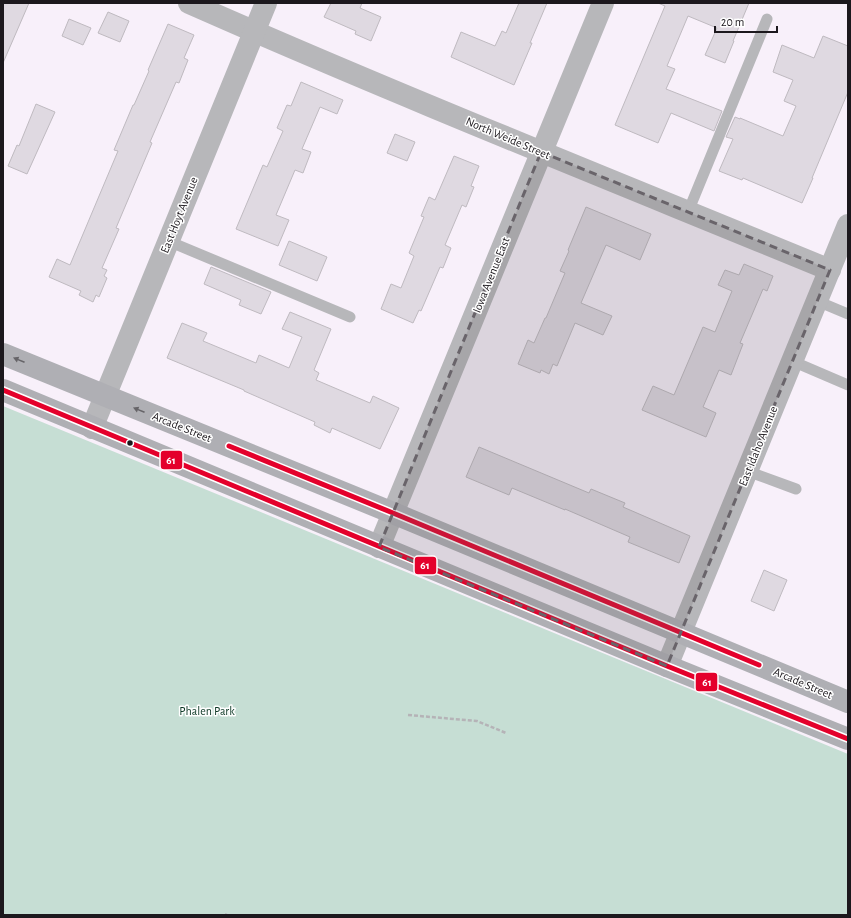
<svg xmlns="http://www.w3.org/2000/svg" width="851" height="918" viewBox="0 0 851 918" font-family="'Alegreya Sans',sans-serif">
<rect width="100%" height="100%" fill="#f8f0fa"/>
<!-- green -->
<polygon fill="#c6ded4" points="3,406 848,754 848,915 3,915"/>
<!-- building -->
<g fill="#dfd9e1" stroke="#bfbac0">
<polygon points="3,3 29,3 3,63"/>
<polygon points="331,3 362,3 360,8 381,17 371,41 355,34 356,31 324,17"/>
<polygon points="519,3 547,3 530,43 532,43 514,85 451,57 461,32 495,46 502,31 506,33"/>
<polygon points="658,3 749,3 733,41 734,41 725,63 705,55 717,28 688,16 667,66 675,69 666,89 722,111 714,131 671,113 658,143 615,125 665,6"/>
<polygon points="108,12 129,21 120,42 98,33"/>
<polygon points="69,19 91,28 83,45 62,36"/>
<polygon points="168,24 194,35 184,58 188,60 179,83 176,82 150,142 152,143 116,228 119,229 102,268 107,270 104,276 107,278 99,297 96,295 93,302 79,295 81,291 49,277 57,259 70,265 118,151 114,150 133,105 134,105 149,71 148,70"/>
<polygon points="823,36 848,46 848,92 812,178 813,178 802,203 743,178 742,180 719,171 733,139 726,137 735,117 740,119 740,118 783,136 796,106 784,101 793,80 773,72 782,45 814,58"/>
<polygon points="301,82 343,100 337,114 320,107 302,149 311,152 303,173 295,170 276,215 289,220 278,246 236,229 263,165 267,167 283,131 277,128 287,105 291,106"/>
<polygon points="36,104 55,112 27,174 8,166 17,145 19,146"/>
<polygon points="395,134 415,142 407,161 387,153"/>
<polygon points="454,156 479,166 471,186 474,187 466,207 462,205 445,245 451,248 443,268 440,267 421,311 419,310 413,323 381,309 391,284 401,288 414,256 409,253 424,217 421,216 429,197 435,200"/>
<polygon points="586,207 651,234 640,260 606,245 581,303 612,316 603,335 575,323 557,366 553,364 549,374 541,370 540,373 518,364 528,340 534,343 545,318 546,318 565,273 560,271 569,251 568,250"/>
<polygon points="289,241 327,257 317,281 279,265"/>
<polygon points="744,264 773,276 767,291 763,289 740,343 743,344 731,375 719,370 703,407 716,413 706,437 642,410 653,386 674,395 703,327 715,332 732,291 718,285 725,270 739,275"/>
<polygon points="211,267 271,292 261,314 239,305 241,300 204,284"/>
<polygon points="290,312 331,329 314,370 319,373 316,380 370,403 373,396 399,408 380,449 332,428 330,433 314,425 315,422 244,391 244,390 167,358 182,323 207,333 203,341 256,363 259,355 289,368 302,337 282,329"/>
<polygon points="479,447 589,493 591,489 625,503 623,507 690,536 679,563 628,542 630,537 565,509 565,510 512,488 509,495 466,477"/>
<polygon points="764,570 787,580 774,611 751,601"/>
</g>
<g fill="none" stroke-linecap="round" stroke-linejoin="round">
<!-- path -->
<g stroke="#b5b3b7" stroke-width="2.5" stroke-dasharray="4 2" stroke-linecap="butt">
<polyline points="408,715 477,721 506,733"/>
<polyline points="225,914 227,915"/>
</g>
<!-- lane -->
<g stroke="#b7b7ba" stroke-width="11">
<polyline points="688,212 767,19"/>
<polyline points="168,241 350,317"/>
<polyline points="817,301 848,314"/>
<polyline points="792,361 848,385"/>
<polyline points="747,471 796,489"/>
</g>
<!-- street -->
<g stroke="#b7b7ba" stroke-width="22">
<path d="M189 3C400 96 616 182 830 270"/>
<polyline points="92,428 266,3"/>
<polyline points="379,547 603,3"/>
<polyline points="667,666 848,225"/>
</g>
<!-- primary -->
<g stroke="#afafb4" stroke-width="22">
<polyline points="3,354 393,513 848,702"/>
<polyline points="3,390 667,666 848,739"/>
</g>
<!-- bus-1 casing -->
<g stroke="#fff" stroke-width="8">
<g id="bus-1">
<polyline points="3,390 667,666 848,739"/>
<polyline points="229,446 393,513 759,665"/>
</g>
</g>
<!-- bus-1 -->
<use href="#bus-1" stroke="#e4002b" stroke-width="5"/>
</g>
<!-- one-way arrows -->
<defs><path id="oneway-solid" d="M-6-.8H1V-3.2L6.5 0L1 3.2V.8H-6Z"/></defs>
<g fill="#666468">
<use href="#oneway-solid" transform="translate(19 360) rotate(-158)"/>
<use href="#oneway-solid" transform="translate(139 410) rotate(-158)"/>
</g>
<!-- marked area -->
<path fill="#69646a" fill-opacity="0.2" stroke="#69646a" stroke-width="3" stroke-dasharray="8 5" stroke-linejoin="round" d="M541 152 830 270 667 666 379 547Z"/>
<!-- markers -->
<circle fill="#1c181d" stroke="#fff" stroke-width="1.5" cx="130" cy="443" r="3.5"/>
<g text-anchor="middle" stroke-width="3" stroke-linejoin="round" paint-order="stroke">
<!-- street labels -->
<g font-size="12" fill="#1c181d" stroke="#fff">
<text transform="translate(508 138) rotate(23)" y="4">North Weide Street</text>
<text transform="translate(179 215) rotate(-68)" y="4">East Hoyt Avenue</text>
<text transform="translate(491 275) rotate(-68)" y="4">Iowa Avenue East</text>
<text transform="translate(182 427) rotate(22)" y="4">Arcade Street</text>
<text transform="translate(758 446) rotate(-68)" y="4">East Idaho Avenue</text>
<text transform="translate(803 683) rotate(23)" y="4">Arcade Street</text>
</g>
<!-- park labels -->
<g font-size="12" fill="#0a3623" stroke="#fff">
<text x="207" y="715">Phalen Park</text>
</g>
</g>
<g stroke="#fff" stroke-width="1.5">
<rect x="160" y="450" width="23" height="20" rx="4" fill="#e4002b"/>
<rect x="414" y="556" width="23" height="19" rx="4" fill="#e4002b"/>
<rect x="695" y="672" width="23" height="20" rx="4" fill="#e4002b"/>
</g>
<g font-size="11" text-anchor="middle" font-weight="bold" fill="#fff">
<text x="171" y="464">61</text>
<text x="425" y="569">61</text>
<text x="707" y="686">61</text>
</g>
<!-- border -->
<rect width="851" height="918" fill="none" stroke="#1c181d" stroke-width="8"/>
<!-- scale -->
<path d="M715 26v6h62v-6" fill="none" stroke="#1c181d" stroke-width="2"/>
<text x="721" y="26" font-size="12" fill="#1c181d" stroke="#ffffff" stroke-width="3" paint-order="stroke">20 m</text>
</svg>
